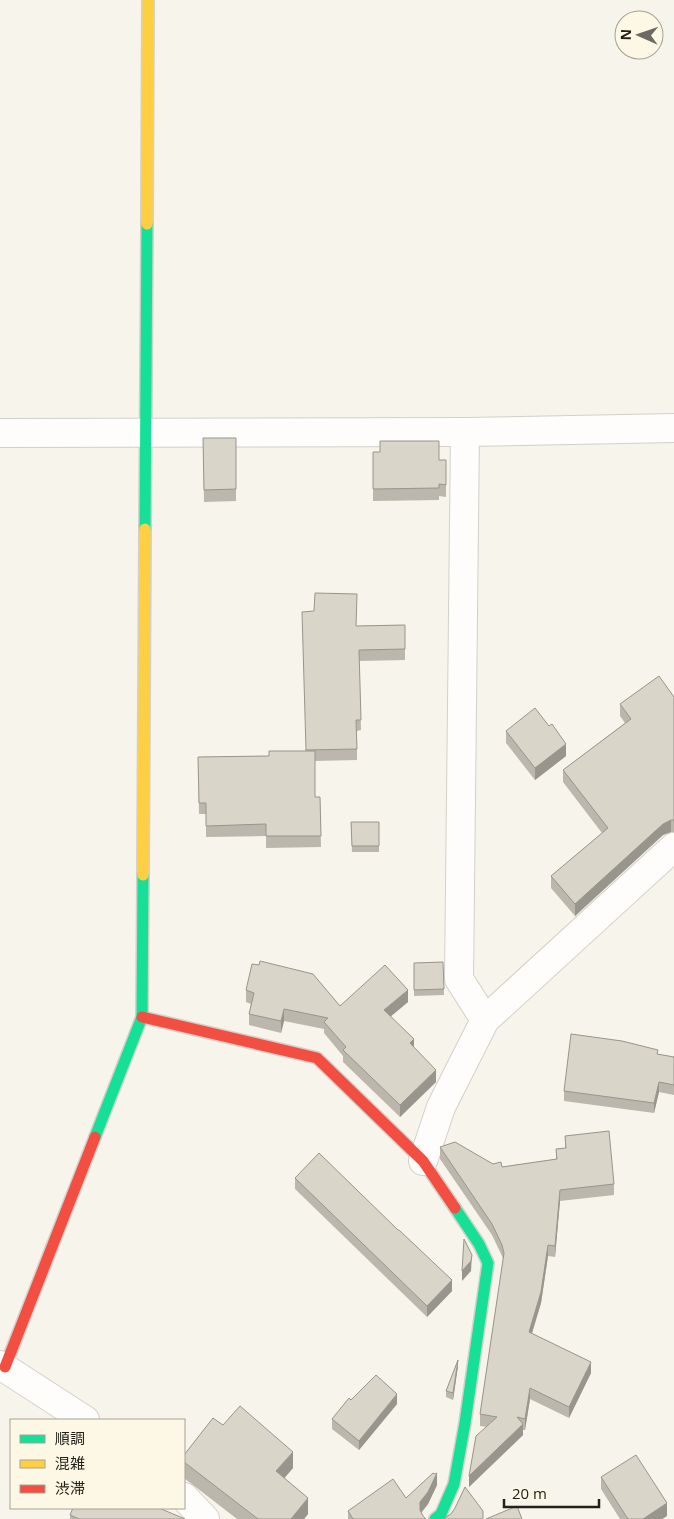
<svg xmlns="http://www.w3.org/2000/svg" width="674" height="1519" viewBox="0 0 674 1519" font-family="'Open Sans','Noto Sans JP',sans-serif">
<rect width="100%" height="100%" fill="#f7f4eb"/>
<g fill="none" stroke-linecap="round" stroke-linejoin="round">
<!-- street casing -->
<g stroke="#d2d0c8" stroke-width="30">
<g id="street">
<polyline points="465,432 459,979 485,1020"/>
<polyline points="0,433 465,432 674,428"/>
<polyline points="423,1161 441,1107 485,1020 674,847"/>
<polyline points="0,1365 85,1420"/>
<polyline points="184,1497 205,1519"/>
</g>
</g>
<!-- fast casing -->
<g stroke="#d2d0c8" stroke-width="14">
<g id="fast">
<polyline points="145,529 147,224"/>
<polyline points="95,1137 142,1017 143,875"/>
<polyline points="435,1519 441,1514 454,1484 465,1423 488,1263 479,1244 455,1208"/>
</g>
</g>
<!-- slow casing -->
<g stroke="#d2d0c8" stroke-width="14">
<g id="slow">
<polyline points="147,224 148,0"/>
<polyline points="143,875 145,529"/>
</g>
</g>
<!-- jam casing -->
<g stroke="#d2d0c8" stroke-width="14">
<g id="jam">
<polyline points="142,1017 317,1058 423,1161 455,1208"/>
<polyline points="5,1367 95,1137"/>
</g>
</g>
<!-- street -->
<use href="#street" stroke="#fefdfc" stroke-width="28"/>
<!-- fast -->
<use href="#fast" stroke="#16e098" stroke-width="11"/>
<!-- slow -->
<use href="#slow" stroke="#ffcf43" stroke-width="11"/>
<!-- jam -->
<use href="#jam" stroke="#f24e42" stroke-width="11"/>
</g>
<!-- wall -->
<g fill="#bbb7ac">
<polygon points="203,438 236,438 236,501 204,502"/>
<polygon points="373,452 439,460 446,460 446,497 439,496 439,500 373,501"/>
<polygon points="405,625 405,660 359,661 361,730 357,731 357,760 315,761 315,797 320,797 321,847 266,848 266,836 206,837 206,814 199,814 198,757 269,756 305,751 356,626"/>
<polygon points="674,697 674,832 671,832 663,835 575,916 551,888 551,876 602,833 563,782 563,770 625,723 620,716 620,704"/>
<polygon points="549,726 566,756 535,780 506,743 506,731"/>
<polygon points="351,822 379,822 379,852 352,852"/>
<polygon points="443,962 444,995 414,996 414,963"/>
<polygon points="246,990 340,1006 408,1002 391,1016 414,1048 436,1082 400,1117 343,1062 343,1056 324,1033 324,1029 284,1021 281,1033 249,1025 249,1014 251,1004 246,1002"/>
<polygon points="658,1054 674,1057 674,1095 659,1092 654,1113 564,1101 564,1091"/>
<polygon points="565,1136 614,1184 614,1195 560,1201 555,1257 548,1256 541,1303 532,1333 591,1373 569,1418 530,1399 525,1430 523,1430 523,1435 469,1487 487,1427 480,1426 480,1414 503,1259 502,1256 492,1235 440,1159 440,1147 502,1167 556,1159 556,1149 565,1148"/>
<polygon points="295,1178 452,1291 427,1317 295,1189"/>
<polygon points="458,1366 453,1400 446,1397 446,1391"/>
<polygon points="351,1400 397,1404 359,1450 332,1429 332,1419"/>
<polygon points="223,1425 293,1468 284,1478 308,1514 304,1519 237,1519 184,1478 184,1455"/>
<polygon points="601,1477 667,1516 662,1519 620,1519 601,1489"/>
<polygon points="437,1485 428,1504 421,1513 423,1516 426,1519 348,1519 348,1511 406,1498"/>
<polygon points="70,1515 185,1519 70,1519"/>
</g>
<!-- shaded-wall -->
<g fill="#98958c">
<polygon points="566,744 566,756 535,780 535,768"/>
<polygon points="671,820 671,832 663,835 575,916 575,904 663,824"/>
<polygon points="408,990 408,1002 384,1022 384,1010"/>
<polygon points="284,1009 284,1021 281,1033 281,1021"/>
<polygon points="414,1039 414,1051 410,1043"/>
<polygon points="436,1070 436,1082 400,1117 400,1105"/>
<polygon points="659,1082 659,1092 654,1113 654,1103"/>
<polygon points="560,1190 560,1201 555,1257 555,1246"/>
<polygon points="548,1245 548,1256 541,1303 529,1343 529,1332"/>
<polygon points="472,1255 471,1271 462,1281 462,1271"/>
<polygon points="452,1280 452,1291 427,1317 427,1306"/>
<polygon points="458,1360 458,1366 453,1400 453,1393"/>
<polygon points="591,1362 591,1373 569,1418 569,1407"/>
<polygon points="530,1388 530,1399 525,1430 525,1419"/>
<polygon points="397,1394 397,1404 359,1450 359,1441"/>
<polygon points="523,1424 523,1435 469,1487 469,1476"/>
<polygon points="293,1452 293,1468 276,1488 276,1471"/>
<polygon points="437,1473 437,1485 428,1504 420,1514 420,1519 420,1502"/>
<polygon points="308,1498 308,1514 304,1519 291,1519"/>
<polygon points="667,1503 667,1516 662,1519 643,1519"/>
</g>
<!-- building -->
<g fill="#d9d5c8" stroke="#98958c">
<polygon points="203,438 236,438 236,489 204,490"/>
<polygon points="380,441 439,441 439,460 446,460 446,485 439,484 439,488 373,489 373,452 380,452"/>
<polygon points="315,593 357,594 356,626 405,625 405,649 359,650 361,720 356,720 357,749 306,750 302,612 314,611"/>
<polygon points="659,676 674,697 674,820 671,820 663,824 575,904 551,876 608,828 563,770 631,719 620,704"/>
<polygon points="535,708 549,726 552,724 566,744 535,768 506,731"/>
<polygon points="269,751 315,751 315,797 320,797 321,836 266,836 266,824 206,826 206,803 199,803 198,757 269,756"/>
<polygon points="351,822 379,822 379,846 352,846"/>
<polygon points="260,961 313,974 340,1006 385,965 408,990 384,1010 414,1039 410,1043 436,1070 400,1105 343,1050 346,1047 324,1022 328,1018 284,1009 281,1021 249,1014 254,993 246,990 252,964 259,965"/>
<polygon points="443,962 444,989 414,990 414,963"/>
<polygon points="571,1034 622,1041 658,1050 657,1054 674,1057 674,1085 659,1082 654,1103 564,1091"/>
<polygon points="609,1131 614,1184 560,1190 555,1246 548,1245 541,1292 529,1332 591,1362 569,1407 530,1388 525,1419 517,1417 523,1424 469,1476 476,1436 497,1417 480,1414 504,1253 502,1245 492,1224 440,1147 455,1142 493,1164 501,1162 502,1167 557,1159 556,1149 566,1148 565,1136"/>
<polygon points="319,1153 398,1230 399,1230 452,1280 427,1306 295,1178"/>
<polygon points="464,1239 472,1255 471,1261 462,1271"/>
<polygon points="458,1360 453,1393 446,1391"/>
<polygon points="376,1375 397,1394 359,1441 332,1419 349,1398 351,1400"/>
<polygon points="240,1406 293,1452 276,1471 308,1498 291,1519 258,1519 184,1462 184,1455 213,1418 223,1425"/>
<polygon points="636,1455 667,1503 643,1519 628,1519 601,1477"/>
<polygon points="433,1473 435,1474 437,1473 428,1492 420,1502 420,1510 423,1516 426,1519 353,1519 348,1511 393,1479 406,1498"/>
<polygon points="465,1487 483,1511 483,1519 443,1519 451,1514 455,1508"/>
<polygon points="517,1506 522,1519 486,1519"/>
<polygon points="73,1508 159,1508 185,1519 79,1519 70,1515"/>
</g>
<!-- legend -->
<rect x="10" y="1419" width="175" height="90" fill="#fdf8e5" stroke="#a5a293"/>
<rect x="20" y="1435" width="25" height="8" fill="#16e098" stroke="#a5a293"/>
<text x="55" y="1444" font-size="15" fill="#212019">順調</text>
<rect x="20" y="1460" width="25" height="8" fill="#ffcf43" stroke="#a5a293"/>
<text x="55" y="1469" font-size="15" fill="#212019">混雑</text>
<rect x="20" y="1485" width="25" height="8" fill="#f24e42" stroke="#a5a293"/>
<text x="55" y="1494" font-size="15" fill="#212019">渋滞</text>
<!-- north arrow -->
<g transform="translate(639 35) rotate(272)"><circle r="24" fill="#fdf8e5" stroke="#a5a293"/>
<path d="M0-4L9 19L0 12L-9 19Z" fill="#6c6a62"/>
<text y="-8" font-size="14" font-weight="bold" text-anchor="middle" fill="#212019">N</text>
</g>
<!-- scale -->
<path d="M504 1499v8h95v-8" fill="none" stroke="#212019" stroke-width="2.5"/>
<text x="512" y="1499" font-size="15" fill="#212019" stroke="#fdf8e5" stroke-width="4" paint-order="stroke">20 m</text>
</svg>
